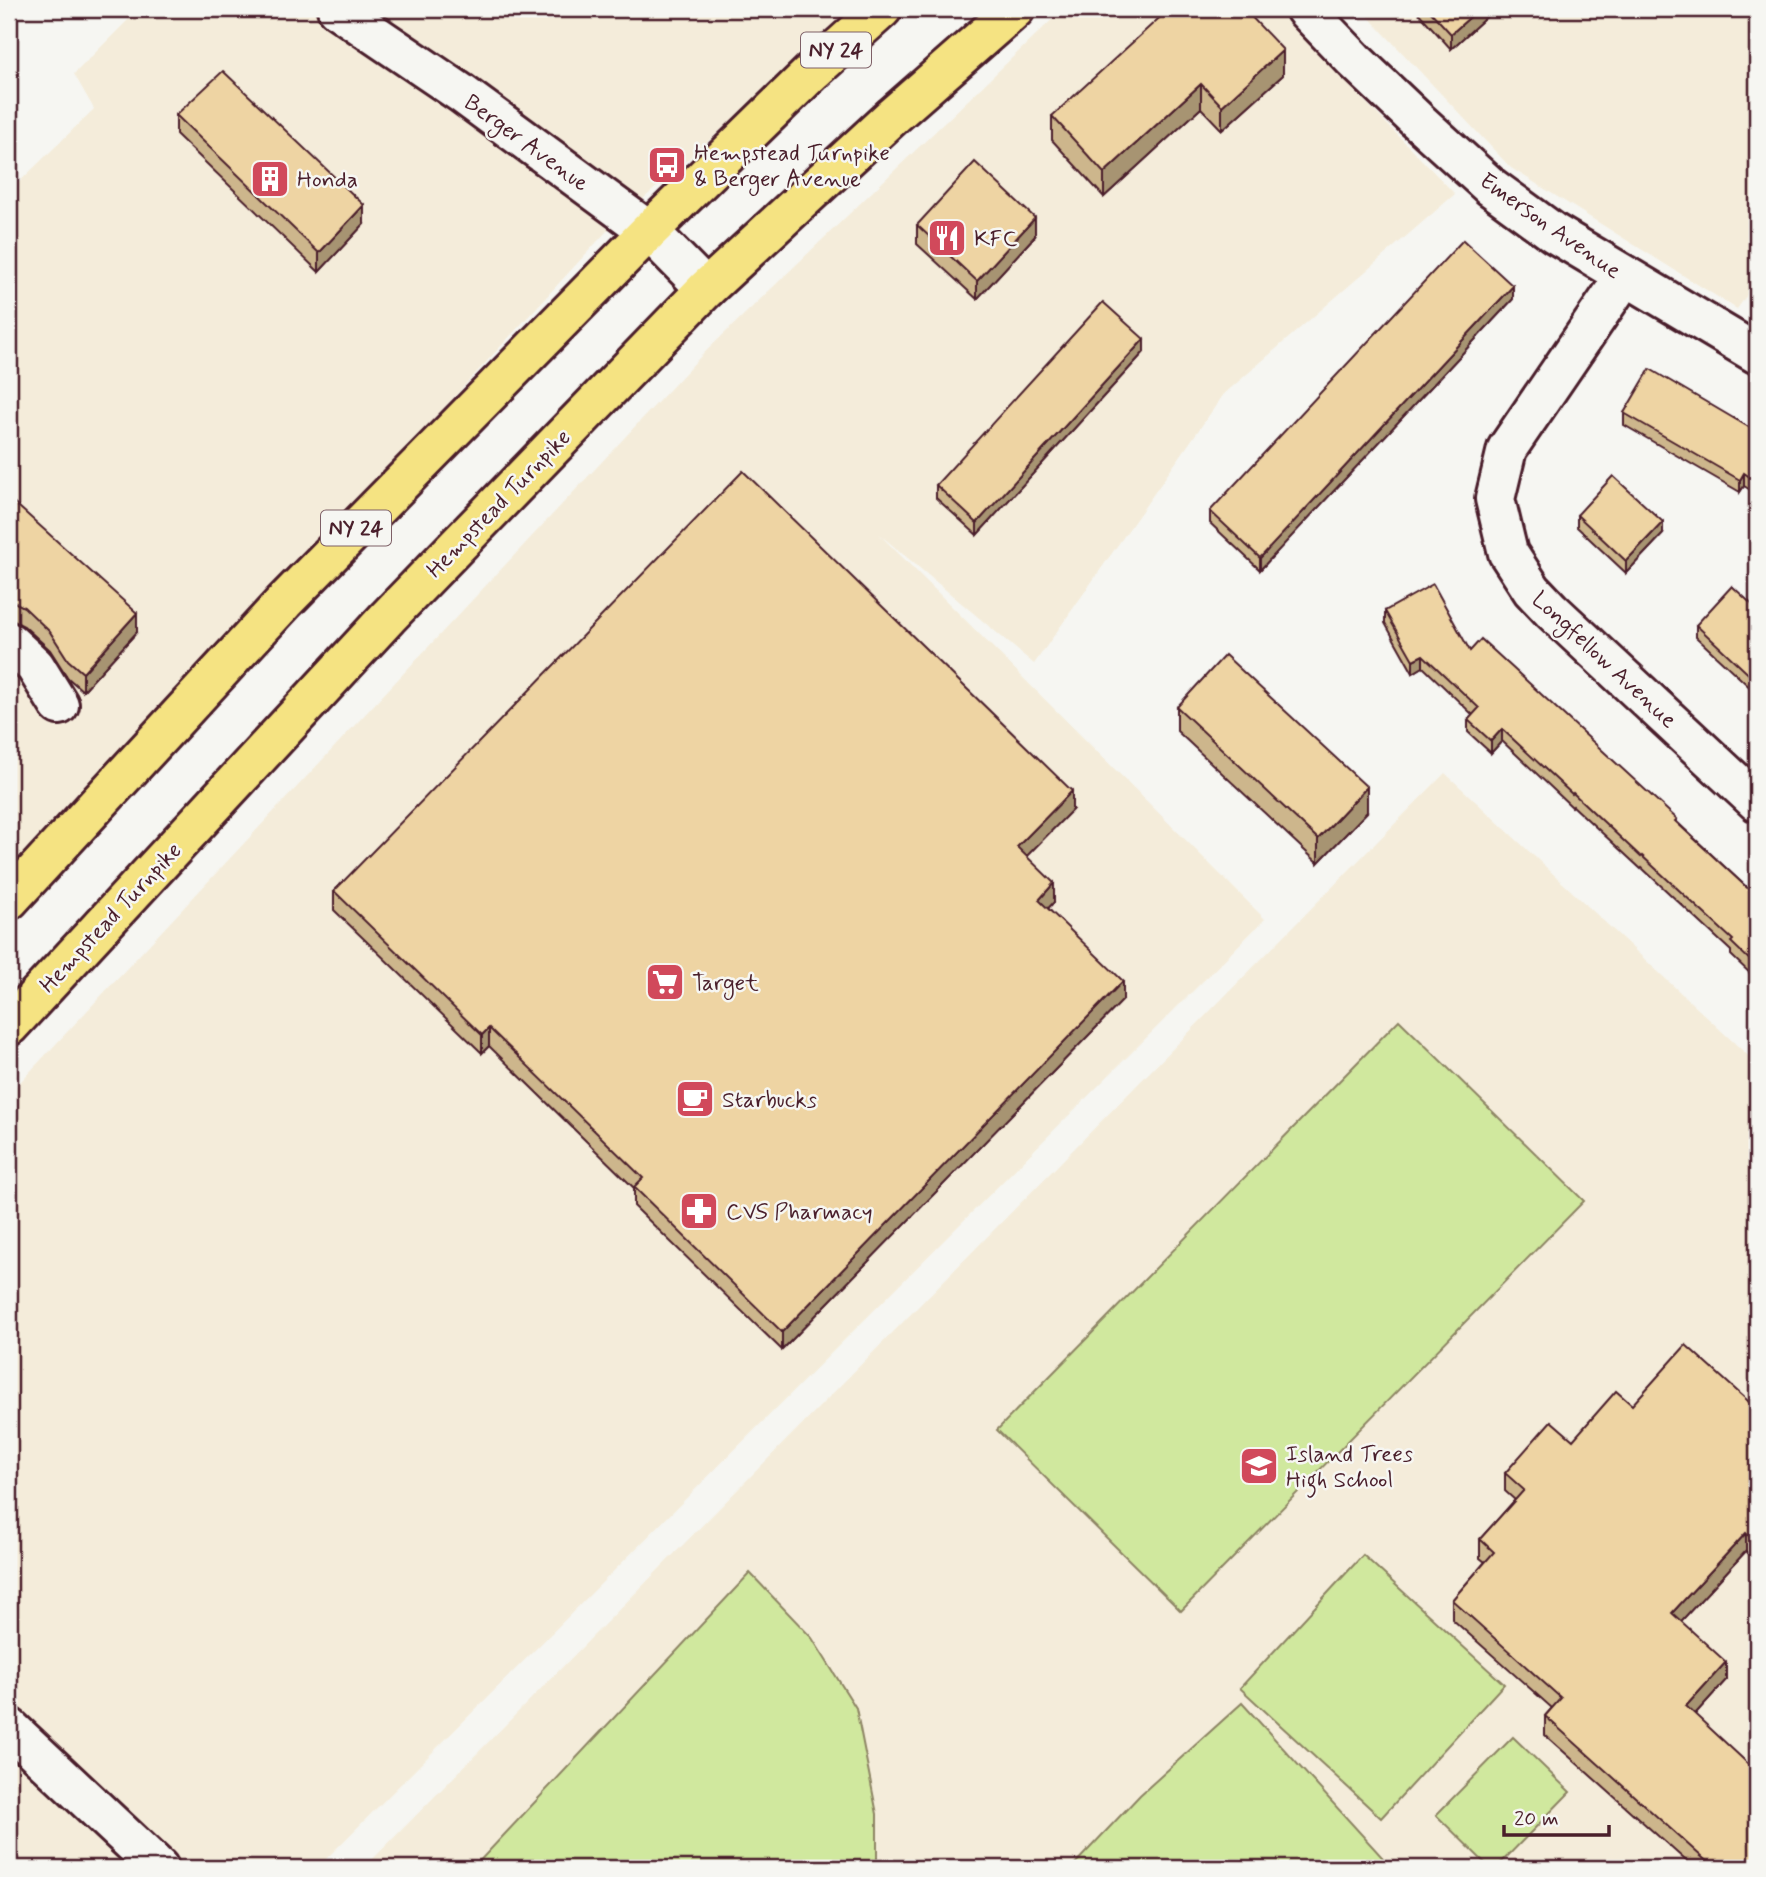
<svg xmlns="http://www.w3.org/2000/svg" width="1766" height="1877" viewBox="0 0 1766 1877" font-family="Mynerve,sans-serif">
<rect width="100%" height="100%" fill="#f6f6f2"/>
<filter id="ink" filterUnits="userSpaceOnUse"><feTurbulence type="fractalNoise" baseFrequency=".0143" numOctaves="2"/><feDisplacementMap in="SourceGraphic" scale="14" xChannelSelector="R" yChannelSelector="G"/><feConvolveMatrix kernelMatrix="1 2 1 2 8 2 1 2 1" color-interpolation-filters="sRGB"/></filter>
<g filter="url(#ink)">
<!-- built -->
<g fill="#f4ecda">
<polygon points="139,9 857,9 607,231 9,880 9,192 94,109 74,74"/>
<polygon points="1063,9 1275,9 1455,194 1224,394 1034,664 879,534 1265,919 317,1868 9,1868 9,1094 702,355"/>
<polygon points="1361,9 1757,9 1757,281 1737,309 1511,168"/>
<polygon points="1445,773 1757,1064 1757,1868 364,1868"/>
</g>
<!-- green -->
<g fill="#d0e89e" stroke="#8d8464" stroke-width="2">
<polygon points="1399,1020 1584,1201 1181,1611 997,1430"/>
<polygon points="1363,1555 1504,1684 1381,1818 1240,1688"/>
<polygon points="750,1573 812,1638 856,1708 877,1814 877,1868 473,1868"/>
<polygon points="1242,1703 1392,1868 1071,1868 1140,1795"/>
<polygon points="1513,1737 1570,1792 1496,1868 1490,1868 1436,1815"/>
</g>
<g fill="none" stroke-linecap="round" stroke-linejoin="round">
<!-- minor casing -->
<g stroke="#4a1f2b" stroke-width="44">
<g id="minor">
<polyline points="337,9 461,93 649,231 706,289"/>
<polyline points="1305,9 1354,60 1416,119 1491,187 1554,233 1757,354"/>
<polyline points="1625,276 1507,449 1495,499 1508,553 1532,590 1551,610 1757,802"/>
<polyline points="9,642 35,666 59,705"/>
<polyline points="9,1727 159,1868"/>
</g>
</g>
<!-- major casing -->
<g stroke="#4a1f2b" stroke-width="44">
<g id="major">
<polyline points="9,900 284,602 649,231 813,71 882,9"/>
<polyline points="9,1026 388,617 706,289 894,115 1015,9"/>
</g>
</g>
<!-- minor -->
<use href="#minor" stroke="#f6f6f2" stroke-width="38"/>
<!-- major -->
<use href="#major" stroke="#f5e382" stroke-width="38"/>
</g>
<!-- wall -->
<g fill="#cdb68c" stroke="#4a1f2b" stroke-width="2">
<polygon points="1415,9 1495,9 1451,49"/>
<polygon points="1283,50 1283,75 1222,130 1201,108 1104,197 1052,140 1052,116"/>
<polygon points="176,115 364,224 319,272 176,134"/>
<polygon points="917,225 1035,236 977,299 917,244"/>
<polygon points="1513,299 1260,570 1210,523 1210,511"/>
<polygon points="1144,352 977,535 936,498 936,485"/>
<polygon points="1624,413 1757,432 1757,494 1744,486 1740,492 1624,425"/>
<polygon points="9,498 137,632 83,691 68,678 50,650 24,626 14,621 9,621"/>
<polygon points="1577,515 1663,534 1626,573 1577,527"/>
<polygon points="1757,609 1757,694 1696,637 1696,625"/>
<polygon points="1385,611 1470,651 1677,822 1757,897 1757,980 1731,955 1731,951 1642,868 1641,869 1573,806 1572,807 1502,741 1491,753 1468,732 1468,720 1473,715 1423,667 1413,673 1385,623"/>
<polygon points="1177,707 1367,812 1318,863 1177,731"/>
<polygon points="1072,810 1026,856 1054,902 1048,908 1123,1000 782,1350 634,1206 634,1188 489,1046 482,1053 334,910 334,891"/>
<polygon points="1632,1405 1757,1409 1757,1562 1746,1551 1681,1621 1726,1680 1695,1714 1757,1868 1694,1868 1545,1735 1545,1716 1552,1708 1452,1619 1452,1600 1485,1562 1480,1558 1480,1539 1515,1500 1505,1491 1505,1473 1573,1440"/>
</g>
<!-- shaded-wall -->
<g fill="#a79472" stroke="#4a1f2b" stroke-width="2">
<polygon points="1479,9 1495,9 1451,49 1451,34"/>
<polygon points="1283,50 1283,75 1222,130 1222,106"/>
<polygon points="1201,84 1201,108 1104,197 1104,173"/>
<polygon points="364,205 364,224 319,272 319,253"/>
<polygon points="1035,218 1035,236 977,299 977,281"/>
<polygon points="1513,286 1513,299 1260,570 1260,558"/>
<polygon points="1144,339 1144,352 977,535 977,523"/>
<polygon points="1744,473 1744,486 1740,492 1740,480"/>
<polygon points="1663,522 1663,534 1626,573 1626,561"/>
<polygon points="137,613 137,632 83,691 83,673"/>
<polygon points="1423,655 1423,667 1413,673 1413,660"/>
<polygon points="1502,729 1502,741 1491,753 1491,741"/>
<polygon points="1367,787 1367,812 1318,863 1318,839"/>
<polygon points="1072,791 1072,810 1017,866 1017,847"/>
<polygon points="1054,883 1054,902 1039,918 1039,900"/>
<polygon points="1123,981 1123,1000 782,1350 782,1332"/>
<polygon points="489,1028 489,1046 482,1053 482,1035"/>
<polygon points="1746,1533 1746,1551 1672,1631 1672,1613"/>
<polygon points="1726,1662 1726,1680 1686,1724 1686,1706"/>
</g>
<!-- building -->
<g fill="#eed4a3" stroke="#4a1f2b" stroke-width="2">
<polygon points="1169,9 1244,9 1283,50 1222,106 1201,84 1104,173 1052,116"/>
<polygon points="1428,9 1479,9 1451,34"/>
<polygon points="223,71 364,205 319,253 176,115"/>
<polygon points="975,162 1035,218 977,281 917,225"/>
<polygon points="1463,240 1513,286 1260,558 1210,511"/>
<polygon points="1103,302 1144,339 977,523 936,485"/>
<polygon points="1650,369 1757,432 1757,482 1744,473 1740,480 1624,413"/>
<polygon points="743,471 1072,791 1017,847 1054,883 1039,900 1123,981 782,1332 634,1187 643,1178 489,1028 482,1035 334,891"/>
<polygon points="1613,476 1663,522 1626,561 1577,515"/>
<polygon points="9,498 137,613 83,673 68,660 50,632 24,607 14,602 9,602"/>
<polygon points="1433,584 1470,651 1481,639 1677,819 1675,821 1757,897 1757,967 1731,942 1733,940 1642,856 1641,857 1573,793 1572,794 1502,729 1491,741 1468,720 1479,708 1423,655 1413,660 1385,611"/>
<polygon points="1732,586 1757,609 1757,682 1696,625"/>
<polygon points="1225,655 1367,787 1318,839 1177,707"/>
<polygon points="1686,1345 1757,1409 1757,1544 1746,1533 1672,1613 1726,1662 1686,1706 1757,1772 1757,1868 1719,1868 1715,1864 1713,1867 1545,1716 1561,1698 1452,1600 1494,1552 1480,1539 1524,1490 1505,1473 1551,1421 1573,1440 1616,1391 1632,1405"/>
</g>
</g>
<!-- icons -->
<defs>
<g id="bus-square" transform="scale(2.0125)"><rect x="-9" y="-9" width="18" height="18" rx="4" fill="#d1495b" stroke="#f6f6f2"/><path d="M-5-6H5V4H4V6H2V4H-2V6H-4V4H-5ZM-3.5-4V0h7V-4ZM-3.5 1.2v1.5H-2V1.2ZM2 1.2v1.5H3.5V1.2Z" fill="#fff"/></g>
<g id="building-square" transform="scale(2.0125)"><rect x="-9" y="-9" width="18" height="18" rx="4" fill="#d1495b" stroke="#f6f6f2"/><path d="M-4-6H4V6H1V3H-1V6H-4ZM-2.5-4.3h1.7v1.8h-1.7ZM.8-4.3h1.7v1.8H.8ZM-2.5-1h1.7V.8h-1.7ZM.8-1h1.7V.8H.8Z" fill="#fff"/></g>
<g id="restaurant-square" transform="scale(2.0125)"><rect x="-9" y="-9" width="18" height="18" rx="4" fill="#d1495b" stroke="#f6f6f2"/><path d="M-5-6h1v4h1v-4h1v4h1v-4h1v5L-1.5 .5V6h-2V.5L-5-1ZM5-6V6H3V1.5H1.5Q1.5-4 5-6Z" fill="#fff"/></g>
<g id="supermarket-square" transform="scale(2.0125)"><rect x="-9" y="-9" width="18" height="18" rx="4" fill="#d1495b" stroke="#f6f6f2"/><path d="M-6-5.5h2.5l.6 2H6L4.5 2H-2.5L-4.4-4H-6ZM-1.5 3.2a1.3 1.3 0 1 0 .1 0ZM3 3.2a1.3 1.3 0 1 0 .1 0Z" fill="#fff"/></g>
<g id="cafe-square" transform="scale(2.0125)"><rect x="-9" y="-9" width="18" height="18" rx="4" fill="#d1495b" stroke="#f6f6f2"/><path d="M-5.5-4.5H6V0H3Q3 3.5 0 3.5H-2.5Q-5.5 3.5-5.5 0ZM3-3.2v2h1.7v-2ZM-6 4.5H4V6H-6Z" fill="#fff"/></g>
<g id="pharmacy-square" transform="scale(2.0125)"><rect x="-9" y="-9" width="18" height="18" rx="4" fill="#d1495b" stroke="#f6f6f2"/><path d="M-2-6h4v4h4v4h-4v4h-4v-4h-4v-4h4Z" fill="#fff"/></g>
<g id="school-square" transform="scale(2.0125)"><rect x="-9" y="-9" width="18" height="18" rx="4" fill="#d1495b" stroke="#f6f6f2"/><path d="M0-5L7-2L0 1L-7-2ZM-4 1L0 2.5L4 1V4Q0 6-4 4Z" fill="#fff"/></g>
</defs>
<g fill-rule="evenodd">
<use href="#bus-square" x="667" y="165"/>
<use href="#building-square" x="270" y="179"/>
<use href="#restaurant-square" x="947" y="238"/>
<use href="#supermarket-square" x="665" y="982"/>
<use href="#cafe-square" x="695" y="1099"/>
<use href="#pharmacy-square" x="699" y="1211"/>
<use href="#school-square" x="1259" y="1466"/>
</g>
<g text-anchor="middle" stroke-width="5" stroke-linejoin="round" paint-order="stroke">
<!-- shield labels -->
<g fill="#f6f6f2" stroke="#7e6067" stroke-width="2">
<rect x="801" y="32.5" width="70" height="35" rx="5"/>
<rect x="321" y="510.5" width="70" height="35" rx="5"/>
</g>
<g font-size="21" font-weight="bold" fill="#4a1f2b">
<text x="836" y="57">NY 24</text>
<text x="356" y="535">NY 24</text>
</g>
<!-- street labels -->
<g font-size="23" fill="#4a1f2b" stroke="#f6f6f2">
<text transform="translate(527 142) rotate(36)" y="8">Berger Avenue</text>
<text transform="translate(1551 225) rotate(35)" y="8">Emerson Avenue</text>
<text transform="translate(498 503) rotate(-46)" y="8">Hempstead Turnpike</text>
<text transform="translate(1605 659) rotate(43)" y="8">Longfellow Avenue</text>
<text transform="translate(110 917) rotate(-47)" y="8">Hempstead Turnpike</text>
</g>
<!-- poi labels -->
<g font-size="23" fill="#4a1f2b" stroke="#f6f6f2" text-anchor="start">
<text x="694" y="160">Hempstead Turnpike<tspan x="694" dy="26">&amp; Berger Avenue</tspan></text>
<text x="297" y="187">Honda</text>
<text x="974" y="246">KFC</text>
<text x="692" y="990">Target</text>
<text x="722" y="1107">Starbucks</text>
<text x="726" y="1219">CVS Pharmacy</text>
<text x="1286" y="1461">Island Trees<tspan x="1286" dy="26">High School</tspan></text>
</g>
</g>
<!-- margin -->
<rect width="1766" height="1877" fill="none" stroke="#f6f6f2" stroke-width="35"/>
<rect x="18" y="18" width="1731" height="1842" fill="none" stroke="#4a1f2b" stroke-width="2.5" filter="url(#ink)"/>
<!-- scale -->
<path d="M1504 1825v10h105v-10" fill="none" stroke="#4a1f2b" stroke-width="3.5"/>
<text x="1514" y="1825" font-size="21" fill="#4a1f2b" stroke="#f6f6f2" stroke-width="5" paint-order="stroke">20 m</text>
</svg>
